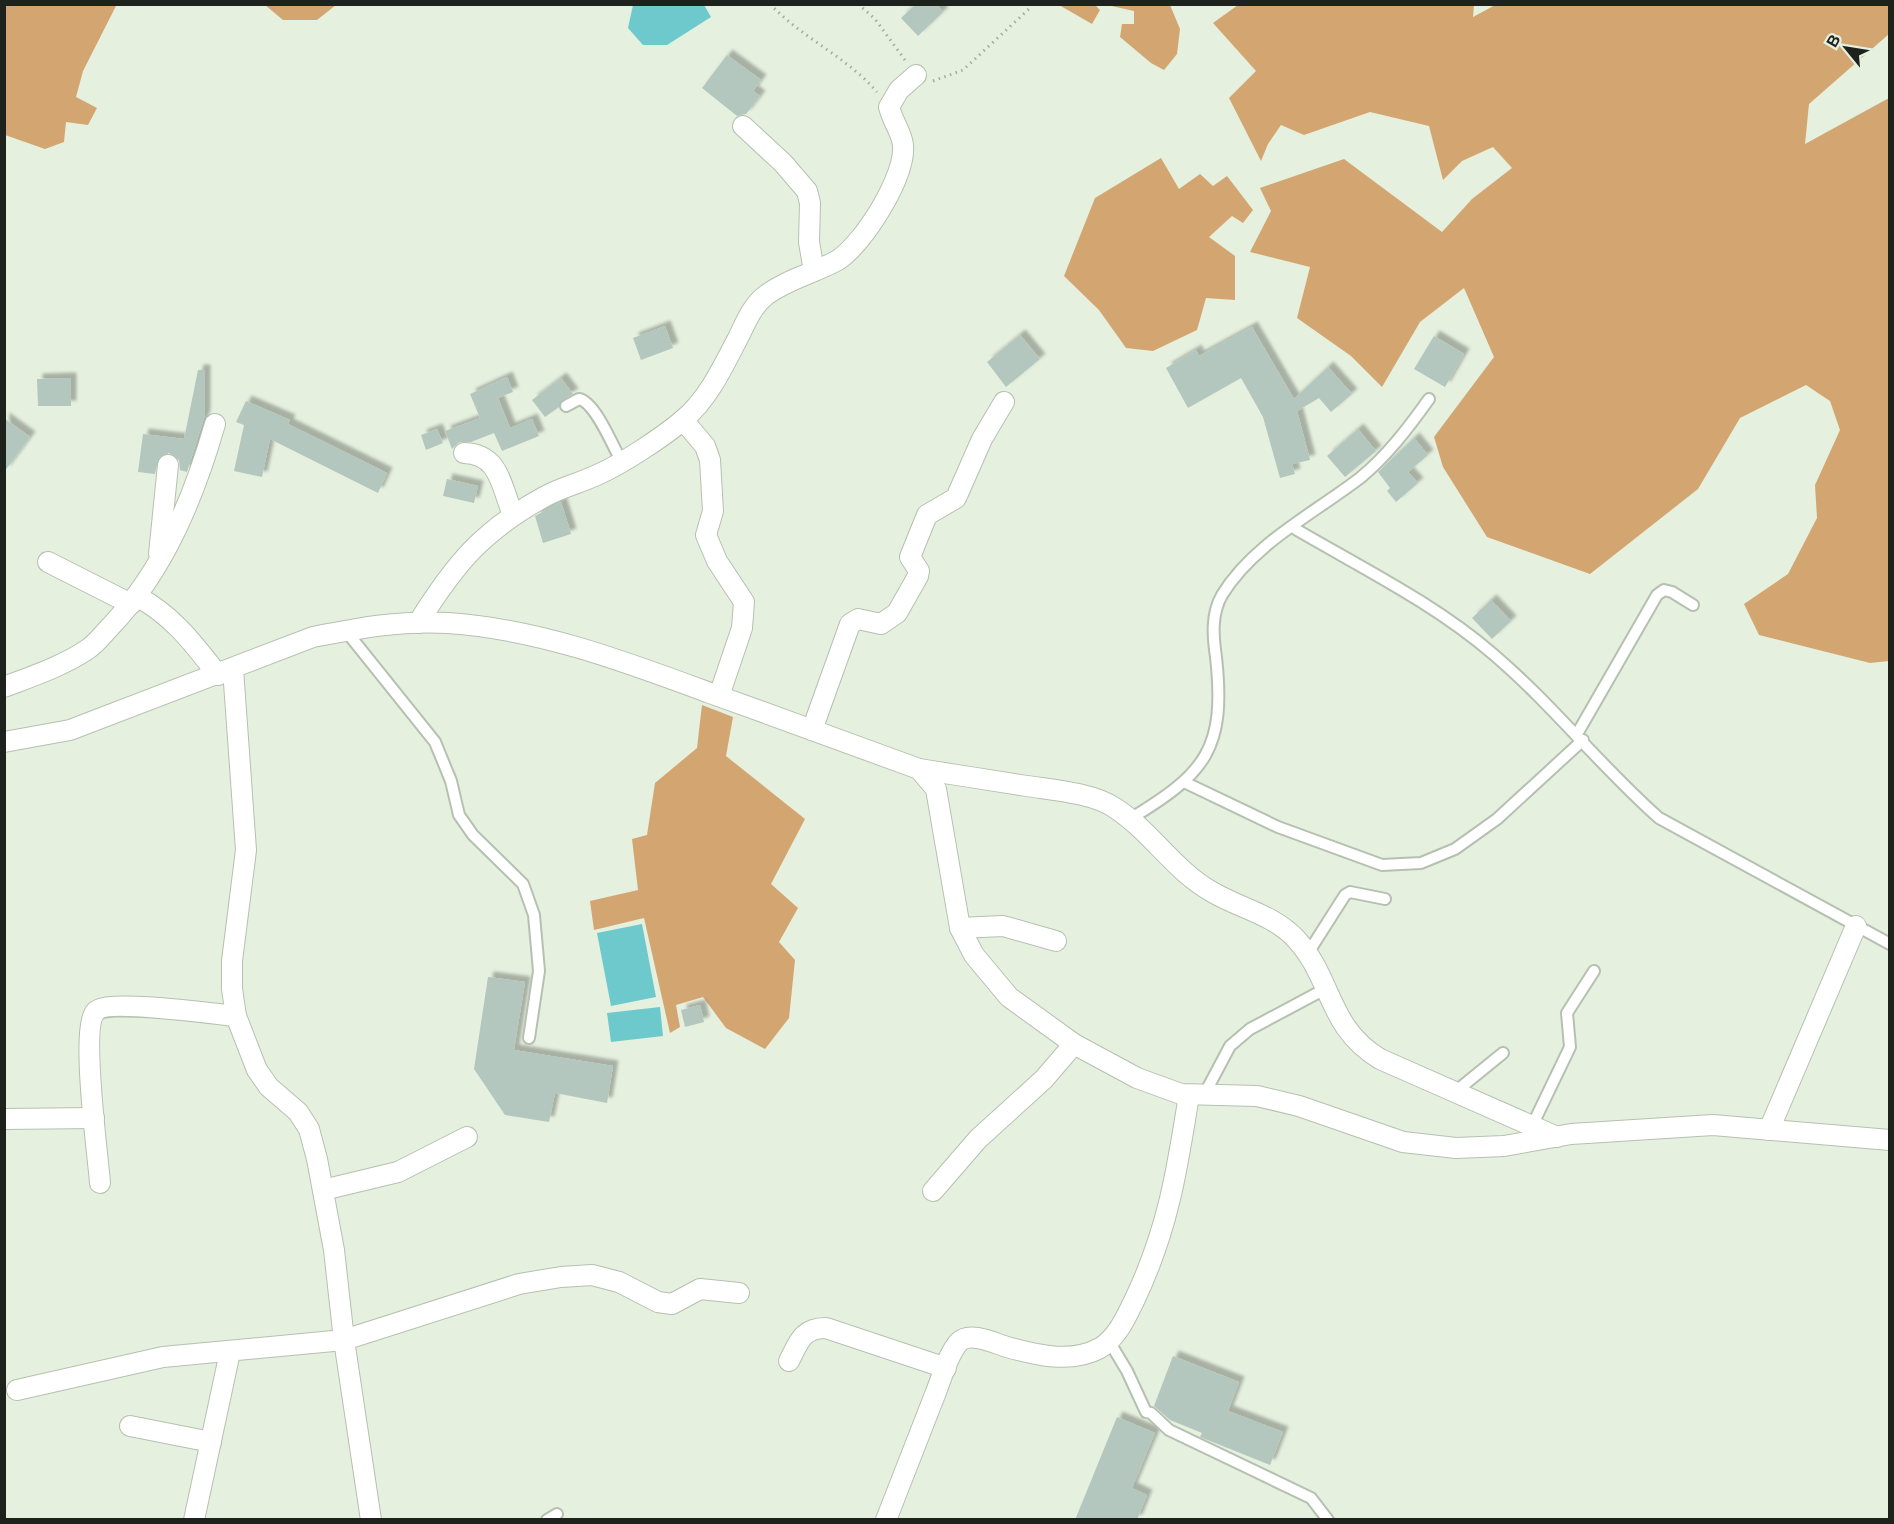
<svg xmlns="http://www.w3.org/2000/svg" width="1894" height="1524" viewBox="0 0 1894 1524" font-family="Helvetica,sans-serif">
<defs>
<filter id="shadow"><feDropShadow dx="5.5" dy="-5.5" stdDeviation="1.5" flood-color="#0004"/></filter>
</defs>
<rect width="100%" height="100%" fill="#e5f0df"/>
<!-- forest -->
<g fill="#d3a671">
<polygon points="5,4 116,6 83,71 76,97 97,108 88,125 66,122 64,142 45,149 5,135"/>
<polygon points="265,5 336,5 317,20 283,20"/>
<polygon points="1059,5 1095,5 1100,10 1092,24"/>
<polygon points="1107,5 1170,5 1180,29 1177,54 1164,70 1151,63 1120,37 1122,24 1134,24 1134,11"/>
<polygon points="1238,5 1474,5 1473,17 1497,4 1889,5 1889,34 1809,104 1805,144 1889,98 1889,661 1870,663 1759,635 1744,604 1788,574 1817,518 1815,485 1840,430 1830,401 1806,385 1740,418 1698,489 1590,574 1487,537 1443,467 1434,437 1494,357 1464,288 1420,322 1382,387 1351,356 1297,318 1310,267 1250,252 1271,211 1260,188 1344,159 1442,232 1472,199 1512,168 1493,147 1462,161 1443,180 1429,126 1370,112 1304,135 1281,125 1268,144 1261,161 1229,98 1256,71 1213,23"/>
<polygon points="1161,158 1179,189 1200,174 1213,186 1227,176 1253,210 1243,223 1232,216 1209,237 1235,256 1235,300 1206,298 1197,330 1153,351 1126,348 1099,310 1064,276 1095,198"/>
<polygon points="702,705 733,717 726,756 805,819 771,884 798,908 779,942 795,960 789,1018 765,1049 726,1028 703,997 676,1005 680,1027 670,1033 644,918 594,930 590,901 638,890 632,839 647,835 655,783 697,748"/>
</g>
<!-- water -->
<g fill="#6dc9cb">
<polygon points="633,5 704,5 711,17 667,45 643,45 628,28"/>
<polygon points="642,924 656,997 611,1006 597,933"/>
<polygon points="660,1007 663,1036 611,1042 607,1013"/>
</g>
<!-- building -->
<g fill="#b3c7be" filter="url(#shadow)">
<polygon points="916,4 936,4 943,12 918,36 901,18"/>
<polygon points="727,55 761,80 753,91 760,96 746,114 737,116 702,88"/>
<polygon points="665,326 673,348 641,360 633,338"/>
<polygon points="1252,327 1294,399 1328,367 1352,394 1331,412 1319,398 1297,411 1310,460 1292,464 1295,474 1280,478 1263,417 1241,378 1188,408 1166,368 1196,350 1199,356"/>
<polygon points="1020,335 1040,359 1006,387 987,362"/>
<polygon points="1434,336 1464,354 1445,387 1414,369"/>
<polygon points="198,370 205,370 205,415 187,472 180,470 179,460 169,453 158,459 155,474 138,472 143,434 184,439"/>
<polygon points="507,377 513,392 498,398 510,428 532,419 539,436 502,451 494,433 471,442 459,442 452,449 445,431 480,418 470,394"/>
<polygon points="71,378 71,406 38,406 37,379"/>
<polygon points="561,378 573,394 562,400 559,407 545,417 532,400"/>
<polygon points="246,401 290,420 288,424 387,473 378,493 270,439 262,477 234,471 244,425 236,422"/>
<polygon points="4,418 30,437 4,472"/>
<polygon points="437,429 443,443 426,450 421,435"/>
<polygon points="1358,429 1376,451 1345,477 1327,456"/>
<polygon points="1414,438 1428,455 1408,472 1418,483 1396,502 1387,491 1390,488 1378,472"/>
<polygon points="447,479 478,486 474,503 443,496"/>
<polygon points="561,502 571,534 543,543 535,516"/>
<polygon points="1491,600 1511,621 1492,639 1472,618"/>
<polygon points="488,977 525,982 514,1050 613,1066 607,1103 555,1093 549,1122 505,1115 474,1069"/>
<polygon points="700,1005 704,1022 685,1027 681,1010"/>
<polygon points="1173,1356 1239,1382 1228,1411 1283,1432 1270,1465 1200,1437 1202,1433 1170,1420 1154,1406"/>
<polygon points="1117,1417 1155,1433 1132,1488 1147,1495 1137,1520 1075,1520"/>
</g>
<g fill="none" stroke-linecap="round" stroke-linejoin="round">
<!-- lane casing -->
<g stroke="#b6c0b0" stroke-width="14">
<g id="lane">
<path d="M566 406 579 399C595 402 613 446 621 461"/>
<path d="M1292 527C1360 567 1434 603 1493 654 1553 705 1601 767 1659 818L1890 944"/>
<polyline points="346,631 435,742 451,781 459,815 473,835 523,884 534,915 539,971 529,1038"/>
<polyline points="1577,734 1657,595 1664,590 1672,592 1693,605"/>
<polyline points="1184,782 1278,827 1382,865 1421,863 1455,849 1497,819 1583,740"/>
<path d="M1130 819C1206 773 1226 749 1216 657 1213 637 1211 614 1222 595 1253 544 1313 514 1360 478 1387 456 1409 427 1429 399"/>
<polyline points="1308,953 1345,895 1350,892 1385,899"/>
<polyline points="1455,1092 1503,1053"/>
<polyline points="1204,1095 1230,1046 1250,1029 1325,989"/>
<polyline points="1532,1126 1570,1047 1567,1013 1594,971"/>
<polyline points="1109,1341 1127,1371 1146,1412 1151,1413 1169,1430 1311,1498 1328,1520"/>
<polyline points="547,1520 557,1514"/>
</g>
</g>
<!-- street casing -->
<g stroke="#b6c0b0" stroke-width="22">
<g id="street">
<polyline points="743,126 783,163 807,191 810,203 809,242 814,271"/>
<polyline points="683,420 705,446 710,460 713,511 706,535 717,561 744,602 742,628 719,696"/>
<path d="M464 453C500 454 501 486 513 515"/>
<polyline points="159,554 168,465"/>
<polyline points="48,562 131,604"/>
<path d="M138 597C173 616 193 643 218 675"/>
<path d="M418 623C455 564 482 531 544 497 561 487 581 483 599 474 622 464 663 437 683 420 708 399 723 367 738 338 745 324 752 306 765 296 785 280 815 273 838 260 864 243 906 176 903 145 902 133 892 120 889 107L899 90 916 75"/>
<polyline points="233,669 246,850 232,961 232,989 236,1016 257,1070 269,1087 298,1112 309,1129 317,1159 334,1250 344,1340 371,1520"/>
<path d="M4 687C33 676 63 666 88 649 97 643 104 633 111 626 164 570 194 497 215 424"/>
<polyline points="812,730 850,624 858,619 881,624 897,613 918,576 919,571 910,557 927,515 956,498 982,439 1004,402"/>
<path d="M4 742 70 730 313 637C359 628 402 620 448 623 539 629 626 662 710 693 780 718 850 744 919 769L936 789 960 928 974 955 1009 997 1074 1044 1137 1078 1181 1094 1257 1096 1299 1106 1403 1142 1456 1148 1504 1146 1571 1134 1713 1125 1890 1140"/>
<path d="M919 769C955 775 991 780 1027 786 1053 790 1093 793 1115 808 1152 832 1174 871 1214 893 1242 909 1274 915 1296 939 1333 979 1327 1027 1380 1059L1557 1137"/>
<polyline points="960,928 1003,926 1056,941"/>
<polyline points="4,1119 94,1118"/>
<polyline points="1769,1130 1856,926"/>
<path d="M100 1183C98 1155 80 1027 96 1011 108 999 215 1014 236 1016"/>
<polyline points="323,1190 398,1172 467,1137"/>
<polyline points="933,1191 978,1139 1044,1079 1074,1044"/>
<path d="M789 1361C799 1342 802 1328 826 1328L946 1368"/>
<polyline points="17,1390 163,1357 344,1340 519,1284 561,1277 592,1275 619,1282 658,1302 672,1304 700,1289 739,1293"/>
<polyline points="130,1426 211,1442"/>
<polyline points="194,1520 230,1352"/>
<path d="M886 1520C903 1477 919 1435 936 1392 942 1377 948 1354 959 1342 970 1331 994 1343 1007 1347 1036 1355 1071 1364 1100 1348 1117 1338 1126 1317 1134 1301 1168 1230 1177 1171 1189 1095"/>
</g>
</g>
<!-- path -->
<g stroke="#a4ada0" stroke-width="3" stroke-dasharray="1.5 4.5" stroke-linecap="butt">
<path d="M770 4C802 38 847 57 877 92"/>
<polyline points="858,4 875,19 905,60"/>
<polyline points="933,81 963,70 1030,8"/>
</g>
<!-- lane -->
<use href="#lane" stroke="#fff" stroke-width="10"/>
<!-- street -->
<use href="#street" stroke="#fff" stroke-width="20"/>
</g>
<!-- border -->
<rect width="1894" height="1524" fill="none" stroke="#1e221c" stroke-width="12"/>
<!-- north arrow -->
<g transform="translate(1846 48) rotate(300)" stroke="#e5f0df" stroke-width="4.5" paint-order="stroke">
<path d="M0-4.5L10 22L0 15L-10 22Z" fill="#1e221c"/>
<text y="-9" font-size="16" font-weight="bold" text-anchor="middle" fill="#1e221c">B</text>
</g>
</svg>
